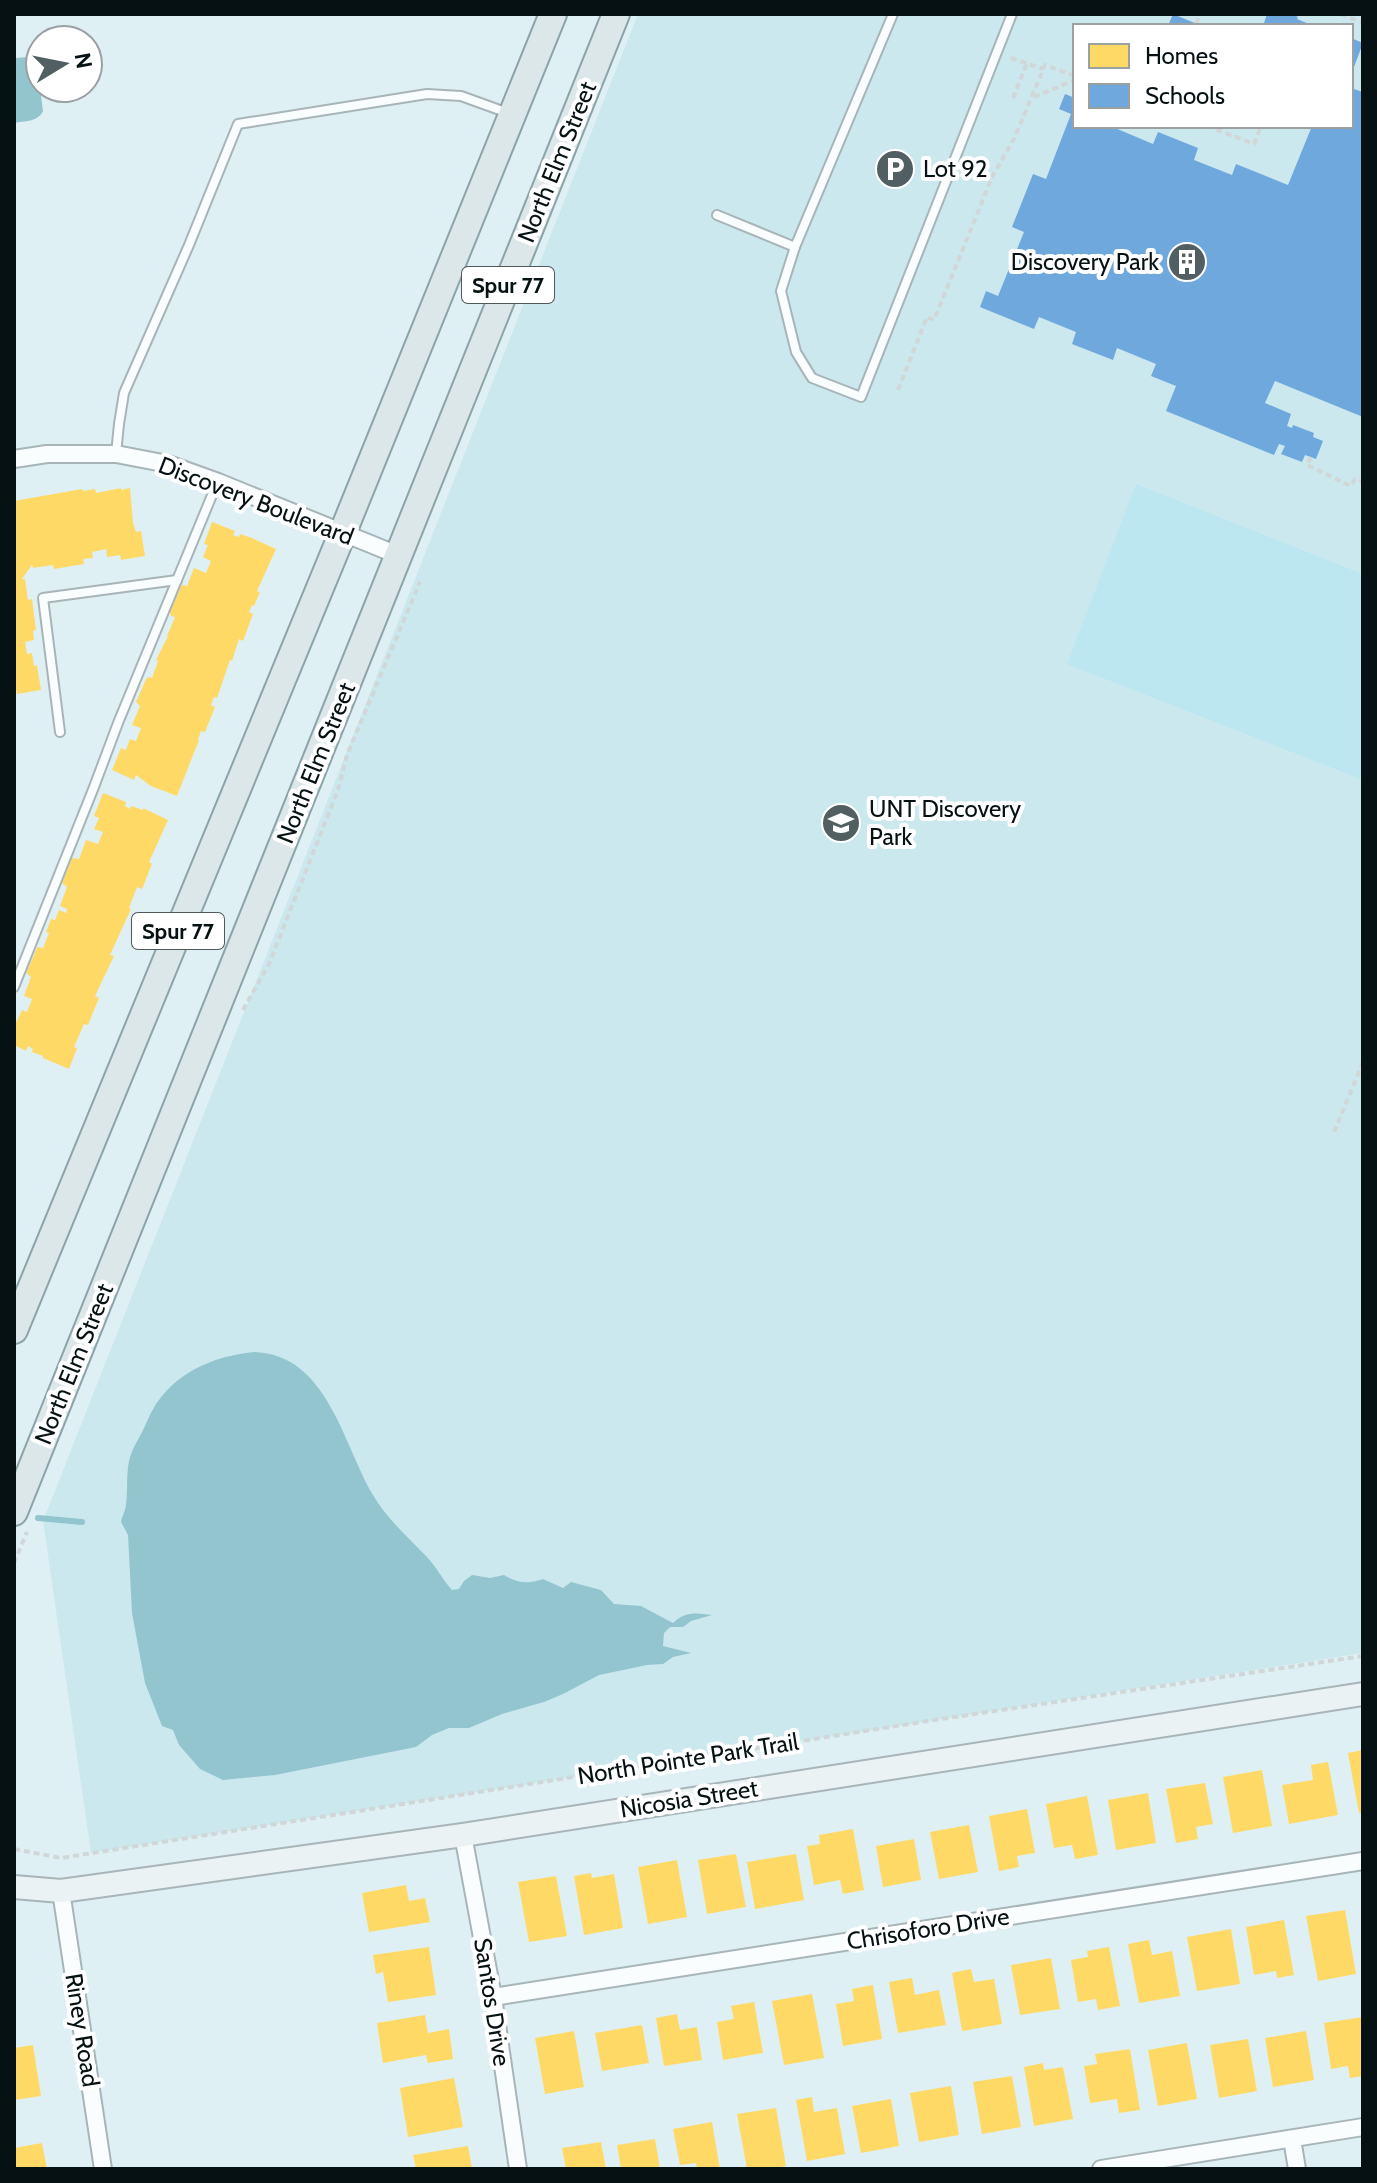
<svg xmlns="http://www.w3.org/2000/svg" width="1377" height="2183" viewBox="0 0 1377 2183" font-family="Cabin,sans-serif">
<rect width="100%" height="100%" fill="#dff0f5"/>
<!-- built -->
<path fill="#cbe8ef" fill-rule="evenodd" d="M638 14H1363V1653L91 1853 43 1521ZM1075 26H1351V126H1075Z"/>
<!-- green -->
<polygon fill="#bde7f0" points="1136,484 1363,574 1363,780 1067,664"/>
<!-- water -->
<g fill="#93c5cf">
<path d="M30 57 35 60 37 65 43 111C38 122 25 121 14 123V58Z"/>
<path d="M254 1352C327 1354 343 1444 373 1495 387 1519 407 1536 426 1556 436 1566 442 1579 452 1590L459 1589 464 1581 472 1575 490 1578 504 1575C519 1584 527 1584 543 1579L563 1588 571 1582 601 1590 614 1604 641 1606 673 1623C685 1611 697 1613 712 1615L691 1621 683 1627H670L664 1633 663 1646 691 1653 673 1657 663 1664 647 1665 599 1675 563 1694 544 1702 502 1714 469 1728H449L432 1735 416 1747 275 1775 223 1780 200 1769 179 1745 173 1730 162 1726 145 1683 132 1613 128 1535 121 1522C122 1516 126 1510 126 1504 128 1490 126 1476 129 1461 132 1448 139 1439 144 1428 147 1422 149 1416 152 1411 173 1373 213 1356 254 1352Z"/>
</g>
<!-- homes -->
<g fill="#ffd966">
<polygon points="121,488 121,490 130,488 133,523 136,532 141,531 145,556 121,560 120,555 107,557 106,549 92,552 93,558 83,559 84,564 54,569 53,565 33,568 32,565 22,579 25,579 28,600 32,599 36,630 33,631 34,640 25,642 27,654 32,653 34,666 37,665 41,690 17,694 16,689 14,690 14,501 82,489 83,491 95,489 96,493"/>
<polygon points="212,522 235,531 233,535 239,537 240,534 252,538 276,549 257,591 260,592 254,606 252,605 249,612 253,614 243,641 239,639 232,661 230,660 217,698 214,697 211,705 215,707 205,732 201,731 198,739 199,740 177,796 151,786 136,775 134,780 112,770 121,748 126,750 130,739 136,741 141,728 132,725 140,706 136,702 146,679 149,677 152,678 158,661 156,660 168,636 167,636 175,617 171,616 170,612 181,586 183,585 187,586 194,568 206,573 211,561 203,557 208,545 204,544"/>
<polygon points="103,793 126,802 125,806 130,809 131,806 143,810 143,808 168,820 149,862 152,864 142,889 137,887 129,908 131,909 110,955 114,956 95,996 99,998 88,1025 84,1024 74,1047 77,1048 69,1069 43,1058 43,1056 32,1052 33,1049 28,1046 26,1051 14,1045 14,1020 17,1021 22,1010 27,1012 32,999 24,996 31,977 26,973 37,948 38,947 43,948 49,933 46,932 51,919 55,920 59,910 66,913 67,909 60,906 67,887 62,883 72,858 79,859 86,840 98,844 103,832 94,829 99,818 94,816"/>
<polygon points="1363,1750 1363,1812 1359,1813 1348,1753"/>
<polygon points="1328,1762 1338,1815 1289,1824 1282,1785 1313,1780 1311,1765"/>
<polygon points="1262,1770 1272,1826 1233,1833 1223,1777"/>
<polygon points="1205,1783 1213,1824 1196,1827 1198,1839 1176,1843 1166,1789"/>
<polygon points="1148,1793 1156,1843 1116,1850 1108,1800"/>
<polygon points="1087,1796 1098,1855 1075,1859 1072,1845 1054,1848 1046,1804"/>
<polygon points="1027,1809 1035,1853 1017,1856 1019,1867 999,1871 989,1816"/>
<polygon points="969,1825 978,1872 939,1879 930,1832"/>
<polygon points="853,1829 864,1890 843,1894 840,1880 814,1885 807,1846 820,1844 819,1835"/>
<polygon points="914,1839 921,1880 883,1887 876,1846"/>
<polygon points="736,1854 746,1907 707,1914 698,1860"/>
<polygon points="796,1854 804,1900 755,1909 747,1862"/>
<polygon points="677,1860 687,1917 648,1924 638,1867"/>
<polygon points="591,1873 592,1878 614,1874 623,1928 584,1935 574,1876"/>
<polygon points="556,1876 567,1936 529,1942 518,1882"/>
<polygon points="406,1885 409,1901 425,1898 430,1922 369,1932 362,1893"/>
<polygon points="1345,1910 1356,1974 1318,1981 1306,1916"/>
<polygon points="1284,1920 1294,1975 1277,1978 1276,1971 1254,1975 1246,1927"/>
<polygon points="1231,1929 1240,1984 1197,1991 1187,1937"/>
<polygon points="1149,1940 1152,1955 1172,1951 1180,1996 1139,2003 1128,1944"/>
<polygon points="429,1947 436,1995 388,2002 383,1972 376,1974 373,1955"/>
<polygon points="1109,1947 1120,2006 1098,2010 1096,1999 1078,2002 1071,1960 1088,1957 1087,1951"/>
<polygon points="1051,1958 1060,2009 1020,2015 1011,1965"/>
<polygon points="971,1969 974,1982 994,1979 1002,2024 962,2031 952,1973"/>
<polygon points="912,1978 915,1995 939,1990 946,2025 898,2033 889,1982"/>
<polygon points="873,1985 882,2039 843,2046 836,2004 854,2001 852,1989"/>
<polygon points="812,1994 824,2058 784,2065 772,2001"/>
<polygon points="754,2002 763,2053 723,2060 717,2022 734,2019 731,2006"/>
<polygon points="677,2014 680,2030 697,2027 702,2060 664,2066 656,2018"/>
<polygon points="425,2015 428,2033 449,2029 453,2059 428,2063 426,2055 383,2063 377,2023"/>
<polygon points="1363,2017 1363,2076 1350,2078 1348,2066 1331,2069 1324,2023"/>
<polygon points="642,2025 649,2063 602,2071 595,2033"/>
<polygon points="574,2031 584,2087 545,2094 535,2038"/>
<polygon points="1306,2031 1314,2080 1273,2087 1265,2038"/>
<polygon points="1248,2039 1257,2091 1219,2098 1210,2045"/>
<polygon points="1187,2043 1197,2099 1158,2106 1148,2050"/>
<polygon points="33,2045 41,2096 14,2100 14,2048"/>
<polygon points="1130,2049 1140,2110 1119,2113 1117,2099 1090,2103 1084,2066 1097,2064 1095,2054"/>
<polygon points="1043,2063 1044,2070 1063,2067 1073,2119 1034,2126 1024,2067"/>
<polygon points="1012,2076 1021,2127 982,2134 973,2082"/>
<polygon points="454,2078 463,2127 408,2137 400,2088"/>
<polygon points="951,2086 959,2135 919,2142 910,2093"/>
<polygon points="812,2097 814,2112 837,2108 845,2154 807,2161 796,2100"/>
<polygon points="891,2099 899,2146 861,2153 852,2106"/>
<polygon points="776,2108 786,2166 770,2169 747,2169 737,2114"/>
<polygon points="712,2122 720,2169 697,2169 696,2163 680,2165 673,2129"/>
<polygon points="655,2139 660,2169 621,2169 617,2145"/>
<polygon points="601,2142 606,2169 566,2169 562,2148"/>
<polygon points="42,2143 47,2169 14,2169 14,2148"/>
<polygon points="468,2146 472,2168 416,2169 413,2155"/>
</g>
<!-- schools -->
<g fill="#6fa8dc">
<polygon points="1173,14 1202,26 1168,26"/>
<polygon points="1267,14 1291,14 1298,17 1297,19 1314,26 1263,26"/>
<polygon points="1351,38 1363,43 1351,75"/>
<polygon points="1351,88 1363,92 1363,417 1275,381 1265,403 1291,414 1287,426 1292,428 1293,425 1314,433 1313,437 1323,441 1316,459 1305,455 1302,462 1281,454 1285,446 1279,444 1274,455 1166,411 1176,386 1151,376 1156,364 1117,348 1113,360 1072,344 1076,332 1039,317 1034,329 980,307 986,291 998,296 1024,232 1012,227 1033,174 1046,179 1071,114 1059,109 1065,94 1075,98 1075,126 1116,126 1115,128 1153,144 1158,132 1198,148 1194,160 1232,175 1236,164 1288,185 1312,126 1351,126"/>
</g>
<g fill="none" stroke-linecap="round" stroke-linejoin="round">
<!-- stream -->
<polyline stroke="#93c5cf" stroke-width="6" points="38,1518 82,1522"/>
<!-- lane casing -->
<g stroke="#a7b5b8" stroke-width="12">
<g id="lane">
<polyline points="893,14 795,247 781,291 796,352 812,378 861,397 1012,14"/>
<polyline points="717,215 795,247"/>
<polyline points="116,454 119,424 124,393 189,245 238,124 427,94 461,96 508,113"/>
<polyline points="60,732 43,598 177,580"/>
<polyline points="14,987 94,787 118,723 217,483"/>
</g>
</g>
<!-- street casing -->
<g stroke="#a7b5b8" stroke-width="20">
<g id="street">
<polyline points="14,459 47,454 116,454 168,464 218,482 400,556"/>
<polyline points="463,1835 493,1997 518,2169"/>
<polyline points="61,1891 103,2169"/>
<polyline points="493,1997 1363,1861"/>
<polyline points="1292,2139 1297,2169"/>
<polyline points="1101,2169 1363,2127"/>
</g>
</g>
<!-- secondary casing -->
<g stroke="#a7b5b8" stroke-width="26">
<polyline id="secondary" points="14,1887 61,1891 463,1835 1363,1694"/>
</g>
<!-- primary casing -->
<g stroke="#8ba4a9" stroke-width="30">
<g id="primary">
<polyline points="14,1330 343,532 553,14"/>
<polyline points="14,1512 616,14"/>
</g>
</g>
<!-- path -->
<g stroke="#d1d6d7" stroke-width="4" stroke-dasharray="6 4" stroke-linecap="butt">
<polyline points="1341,14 1363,23"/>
<polyline points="1196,24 1200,14"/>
<polyline points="1011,58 1043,69"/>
<polyline points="1034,97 1075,80"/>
<polyline points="1013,98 1027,63"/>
<polyline points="1207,126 1254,144 1261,126"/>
<polyline points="898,390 927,317 934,320 993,175 1014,139 1045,65 1075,76"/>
<polyline points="1311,457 1307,465 1351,486 1355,479 1363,482"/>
<polyline points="243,1010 269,964 338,790 347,755 420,582"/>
<polyline points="1334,1132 1363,1062"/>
<polyline points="14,1563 27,1532"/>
<polyline points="14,1849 61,1858 928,1721 1363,1656"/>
</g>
<!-- lane -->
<use href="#lane" stroke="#fafdfe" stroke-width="8"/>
<!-- street -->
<use href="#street" stroke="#fafdfe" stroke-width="16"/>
<!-- secondary -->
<use href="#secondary" stroke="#ebf2f3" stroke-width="22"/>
<!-- primary -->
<use href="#primary" stroke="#dce7e9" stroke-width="26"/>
</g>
<!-- icons -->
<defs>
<g id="parking-disc" transform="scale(2)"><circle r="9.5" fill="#525f62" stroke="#fff"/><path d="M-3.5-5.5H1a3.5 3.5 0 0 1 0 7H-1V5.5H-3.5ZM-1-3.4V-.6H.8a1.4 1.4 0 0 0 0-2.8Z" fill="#fff"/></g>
<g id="building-disc" transform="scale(2)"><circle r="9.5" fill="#525f62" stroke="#fff"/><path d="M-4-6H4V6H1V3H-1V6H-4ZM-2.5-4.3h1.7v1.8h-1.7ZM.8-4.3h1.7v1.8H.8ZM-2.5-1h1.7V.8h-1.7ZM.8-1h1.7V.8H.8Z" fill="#fff"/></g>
<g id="university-disc" transform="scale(2)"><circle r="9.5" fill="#525f62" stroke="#fff"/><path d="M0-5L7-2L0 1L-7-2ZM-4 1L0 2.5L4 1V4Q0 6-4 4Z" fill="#fff"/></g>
</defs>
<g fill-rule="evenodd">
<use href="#parking-disc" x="895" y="169"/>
<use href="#building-disc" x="1187" y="262"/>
<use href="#university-disc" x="841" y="823"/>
</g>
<g text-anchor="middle" stroke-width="8" stroke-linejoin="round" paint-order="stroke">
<!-- shield labels -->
<g fill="#fff" stroke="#51585a" stroke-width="2">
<rect x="462" y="267" width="92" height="36" rx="6"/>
<rect x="132" y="913" width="92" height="36" rx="6"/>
</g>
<g font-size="22" font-weight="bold" fill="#061113">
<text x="508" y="293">Spur 77</text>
<text x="178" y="939">Spur 77</text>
</g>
<!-- street labels -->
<g font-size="24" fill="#061113" stroke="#fff">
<text transform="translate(557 162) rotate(-68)" y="8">North Elm Street</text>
<text transform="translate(256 501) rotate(21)" y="8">Discovery Boulevard</text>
<text transform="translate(316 763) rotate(-68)" y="8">North Elm Street</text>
<text transform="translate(74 1364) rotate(-68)" y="8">North Elm Street</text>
<text transform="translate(688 1759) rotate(-9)" y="8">North Pointe Park Trail</text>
<text transform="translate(689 1799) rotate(-9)" y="8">Nicosia Street</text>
<text transform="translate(928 1929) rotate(-9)" y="8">Chrisoforo Drive</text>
<text transform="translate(492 2002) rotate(81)" y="8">Santos Drive</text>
<text transform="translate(82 2030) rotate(81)" y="8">Riney Road</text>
</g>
<!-- poi labels -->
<g font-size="24" fill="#061113" stroke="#fff" text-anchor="start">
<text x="923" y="177">Lot 92</text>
<text x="1159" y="270" text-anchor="end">Discovery Park</text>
<text x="869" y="817">UNT Discovery<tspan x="869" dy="28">Park</tspan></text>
</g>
</g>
<!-- border -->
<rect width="1377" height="2183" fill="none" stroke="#061113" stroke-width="32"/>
<!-- legend -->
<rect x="1073" y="24" width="280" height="104" fill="#ffffff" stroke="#9ba0a1" stroke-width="2"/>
<rect x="1089" y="44" width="40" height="24" fill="#ffd966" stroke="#9ba0a1" stroke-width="2"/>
<text x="1145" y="64" font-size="24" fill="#061113">Homes</text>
<rect x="1089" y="84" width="40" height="24" fill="#6fa8dc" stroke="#9ba0a1" stroke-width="2"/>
<text x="1145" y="104" font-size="24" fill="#061113">Schools</text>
<!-- north arrow -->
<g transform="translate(64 64) rotate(80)"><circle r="38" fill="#ffffff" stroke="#9ba0a1" stroke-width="2"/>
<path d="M0-6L14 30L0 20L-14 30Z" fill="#525f62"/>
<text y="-12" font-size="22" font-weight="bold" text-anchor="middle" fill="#061113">N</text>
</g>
</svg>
